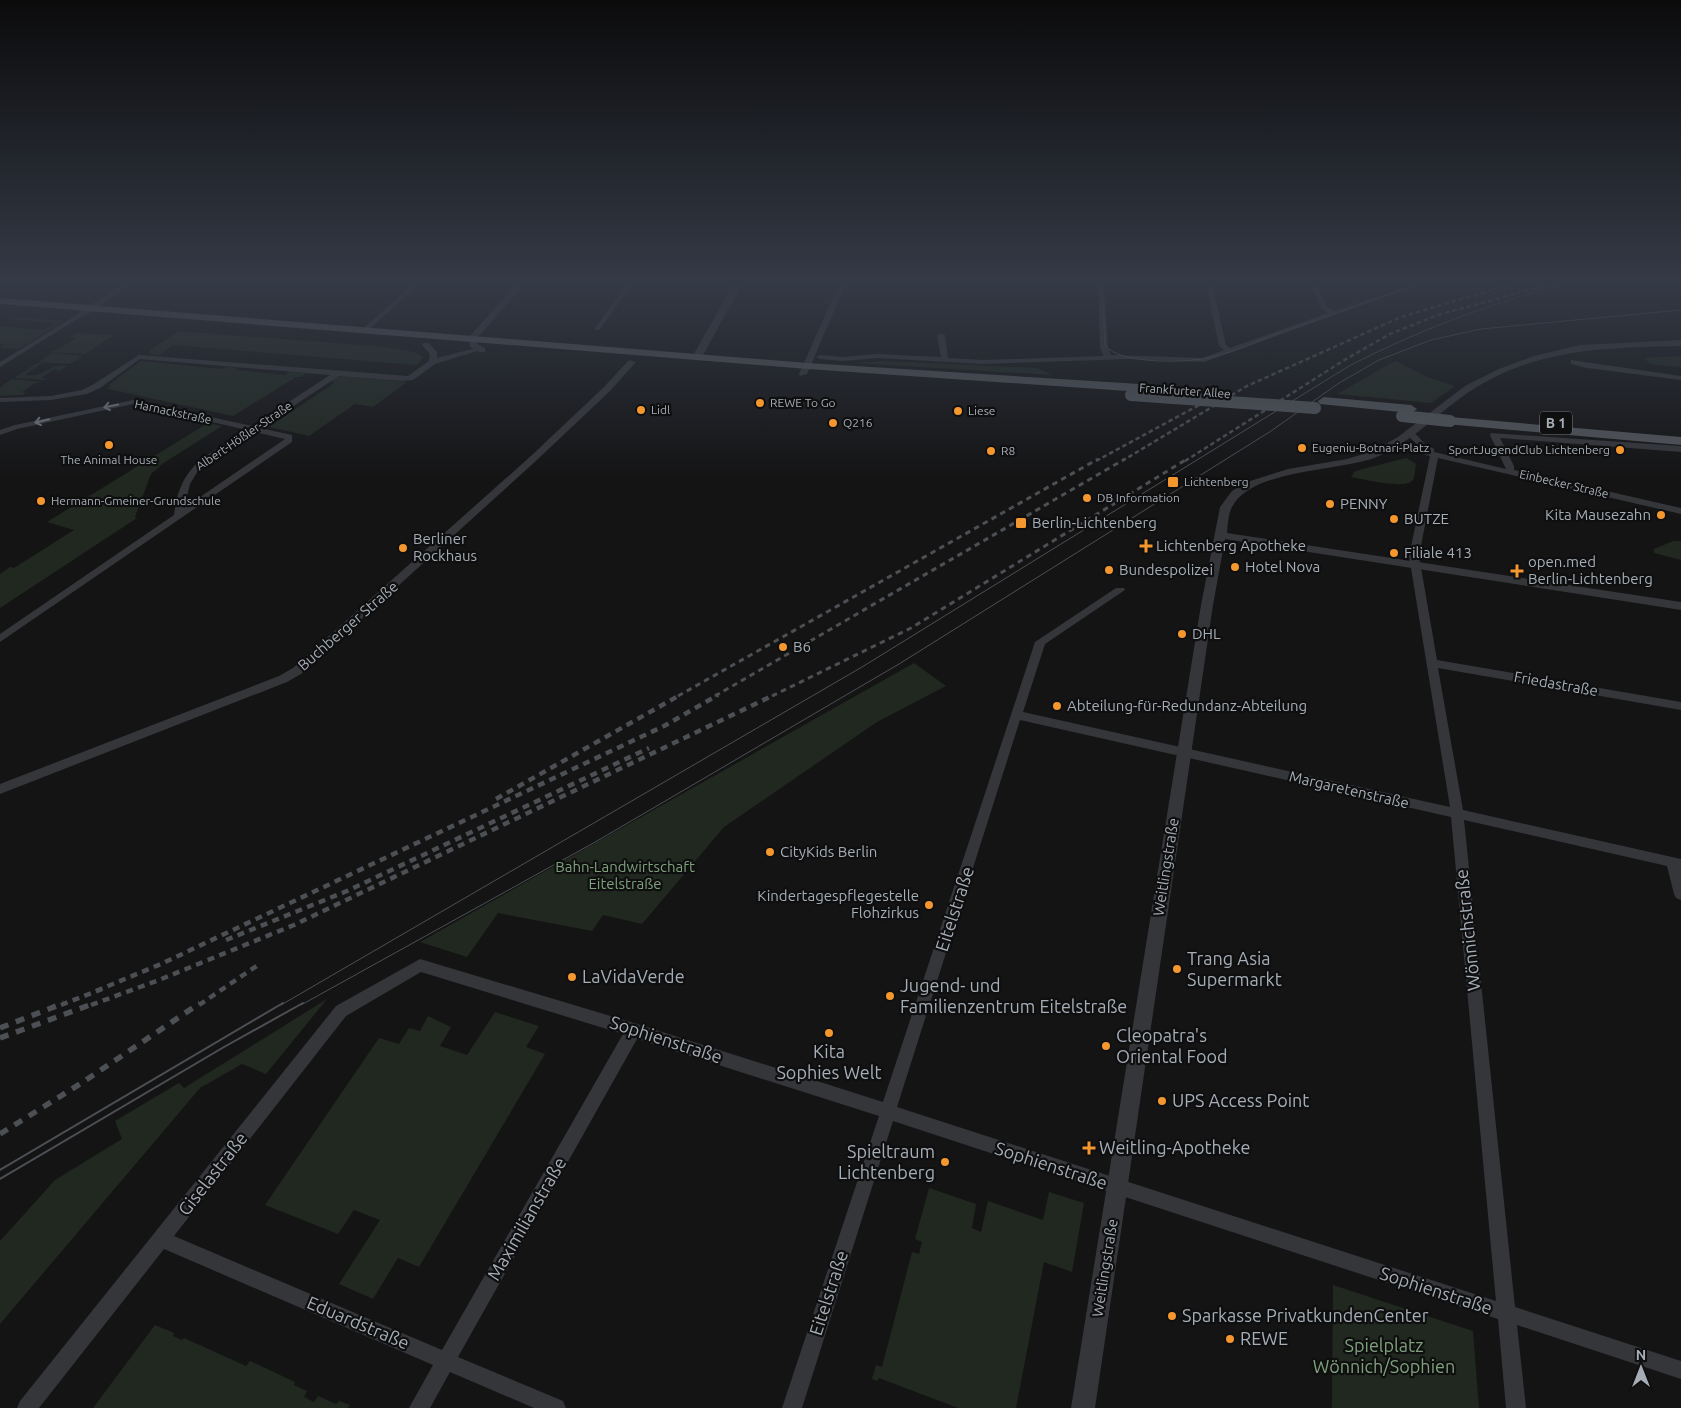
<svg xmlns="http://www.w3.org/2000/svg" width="1681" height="1408" viewBox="0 0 1681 1408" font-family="Ubuntu,sans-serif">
<rect width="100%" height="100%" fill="#141415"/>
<!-- green -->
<g fill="#202820">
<polygon points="12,317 64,321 19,349 0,348 4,345 0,344 0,326 43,330 55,323 8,319"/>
<polygon points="179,331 385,347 414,352 423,357 417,365 173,345 160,355 150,354 149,351"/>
<polygon points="76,333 114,335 85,354 49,352 57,350 76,338 70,337"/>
<polygon points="52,353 83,356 70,364 39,362"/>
<polygon points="1681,356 1681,367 1650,364 1644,358"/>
<polygon points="141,361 220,369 227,367 238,368 235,370 285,375 288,372 306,373 301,377 296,377 233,416 108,389 110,384"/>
<polygon points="885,361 1037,368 1052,375 856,363"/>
<polygon points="1395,361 1427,377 1455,386 1431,403 1337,394"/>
<path d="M37 363H42L25 375C48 377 47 364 67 366L54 375 59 370H53L41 378 46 379 52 376 45 380 14 378Z"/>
<polygon points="341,376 407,382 373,407 355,404 309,436 269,427 334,383 331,380"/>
<polygon points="12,379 43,382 35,383 22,392 26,393 23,395 0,396 0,387"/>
<polygon points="208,423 222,426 162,464 151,474 135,517 137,518 0,608 0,574 10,567 14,568 74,530 47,522"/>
<path d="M1406 458 1416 464C1415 469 1415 476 1413 480 1406 490 1362 479 1351 477L1354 472 1359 470Z"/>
<polygon points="1673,541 1681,541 1681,560 1654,553 1654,549"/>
<polygon points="914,663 946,686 877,722 724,827 642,924 603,915 592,931 498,913 467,957 420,942"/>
<polygon points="327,999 266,1074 242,1064 200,1088 0,1324 0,1241 55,1180 122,1139 115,1121 179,1083 184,1088"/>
<polygon points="495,1012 539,1026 526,1047 545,1054 419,1267 398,1258 373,1299 339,1284 380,1220 354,1210 338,1234 265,1205 379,1038 399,1044 409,1028 420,1031 428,1016 451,1027 440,1046 467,1055"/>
<polygon points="929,1188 976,1204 972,1228 981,1232 988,1201 1043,1220 1049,1192 1084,1203 1072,1272 1044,1262 1016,1408 958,1408 879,1378 877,1381 872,1379 876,1365 882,1367 912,1252 919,1254 922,1242 915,1239"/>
<polygon points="1333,1285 1473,1331 1479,1408 1332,1408"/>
<polygon points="155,1325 174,1333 173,1336 182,1340 184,1338 246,1366 250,1361 295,1382 294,1385 307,1391 304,1397 314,1402 318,1396 336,1404 339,1401 350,1405 348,1408 93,1408"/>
</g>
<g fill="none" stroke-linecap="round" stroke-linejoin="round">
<!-- minor -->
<g fill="#35363a" fill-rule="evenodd">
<polygon points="417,280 424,280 367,331 363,331 363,329"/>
<polygon points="630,280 636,280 599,330 595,330 595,328"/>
<polygon points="841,280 847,281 807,374 800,376 799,374"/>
<polygon points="1098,280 1104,280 1108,348 1111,355 1203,358 1224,350 1219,346 1205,280 1211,280 1226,345 1230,348 1328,313 1322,309 1308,280 1314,280 1328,308 1335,311 1428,280 1438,280 1381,298 1204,362 1129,359 983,364 877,358 843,361 820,359 816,357 820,355 843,357 877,354 941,357 937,335 941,333 945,335 948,358 983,360 1104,356 1100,348"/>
<polygon points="80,313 83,315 82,316 0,367 0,362"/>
<path d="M423 343H429L437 352V358L476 348 480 350 435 364 413 380 402 381 339 376 260 428 292 435V442L0 642V634L174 515C180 463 207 456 247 430L133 404 17 429 0 435V430L15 425 133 400 252 426 330 375 140 359 100 388 87 394 51 400 0 402V398L51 396 82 390 94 384 139 355 408 376 429 361 430 354 422 345ZM255 432 285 439 184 508 190 484 199 469Z"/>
<polygon points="629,360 636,362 610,391 538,459 301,674 287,682 0,794 0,784 279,676 293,668 532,455 604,387"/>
<polygon points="1571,360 1681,376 1681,380 1587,368 1571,364"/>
<path d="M1406 430H1412L1424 443 1434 449V452L1506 469 1490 435 1491 433 1681 446V452L1500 438 1514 466V470L1681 508V514L1438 458 1419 556 1437 660 1681 702V710L1438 668 1463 810 1681 859V900L1676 898 1674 894 1667 866 1464 820 1515 1307 1681 1361V1379L1517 1325 1526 1408H1506L1498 1319 893 1121 802 1408H782L879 1116 637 1039 458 1357 563 1401 566 1408H534L450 1372 430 1408H409L433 1365 164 1249 39 1408H17L20 1401 336 1006 420 959 634 1023 883 1102 1035 642 1116 588H1124L1125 590 1045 644 1023 712 1450 807 1409 556 1430 456 1387 445 1391 442 1423 450 1406 434ZM1020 720 1451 817 1496 1301 897 1107ZM421 972 623 1034 442 1350 174 1236 346 1016Z"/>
</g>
<!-- tertiary -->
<g fill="#35363a" fill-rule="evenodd">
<polygon points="129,280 139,280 83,317 76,315"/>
<polygon points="520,280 529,280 476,339 477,344 485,348 485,352 479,352 470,347 469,337"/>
<polygon points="736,280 744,280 702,357 694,359 692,357"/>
<path d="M1681 340V346C1605 348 1536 348 1469 392 1439 412 1413 441 1379 456 1342 472 1252 468 1232 507 1228 514 1228 525 1227 533L1681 602V610L1225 539 1213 605 1095 1408H1071L1201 605 1220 507 1232 491 1247 482 1288 469 1347 459 1373 451 1398 437 1465 386 1499 369 1534 356 1580 345Z"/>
</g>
<!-- primary -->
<g fill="#515459" fill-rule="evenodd">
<polygon points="0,298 808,363 1171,386 1177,390 1171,394 808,369 0,304"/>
<polygon points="1324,397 1411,405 1417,409 1411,413 1320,404 1318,401"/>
<polygon points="1450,417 1681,437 1681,445 1446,424 1444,421"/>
</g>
<!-- tram-far1 -->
<g stroke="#4c4f53" stroke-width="1">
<path d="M1102 280 1105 345C1118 365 1190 363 1212 357 1234 352 1256 342 1277 334 1322 318 1366 303 1411 287L1417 283V280"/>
<path d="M281 1005 862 667 1349 366C1423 328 1499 300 1580 280"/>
<polyline points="301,1005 597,841 899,664 1271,431 1339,383 1379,360 1431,340 1481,329 1681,310"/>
</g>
<!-- tram -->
<g stroke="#4c4f53" stroke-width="2">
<polyline points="0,1170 283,1003"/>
<polyline points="0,1179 224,1047 303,1003"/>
</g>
<!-- rail-far3 -->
<g stroke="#4c4f53" stroke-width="2.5" stroke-dasharray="4.5 3" stroke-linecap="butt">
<polyline points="1096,461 1223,392"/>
<polyline points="1122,461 1247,386 1401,317 1525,280"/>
<polyline points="1185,461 1346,359 1390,334 1438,315 1565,280"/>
</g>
<!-- rail-far2 -->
<g stroke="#4c4f53" stroke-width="3" stroke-dasharray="5.5 4.5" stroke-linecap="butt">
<polyline points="678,696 1098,459"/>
<polyline points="715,696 1125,459"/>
<polyline points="772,696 911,628 1187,459"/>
</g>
<!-- rail-far1 -->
<g stroke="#4c4f53" stroke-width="4.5" stroke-dasharray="7 5.5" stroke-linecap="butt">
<polyline points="496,799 680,695"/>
<polyline points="226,940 347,891 649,748"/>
<polyline points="96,991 161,964 664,726 718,695"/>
<polyline points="61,1005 102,989"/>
<polyline points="91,1005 159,980 294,925 774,695"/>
<polyline points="199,1005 261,963"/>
</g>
<!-- rail -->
<g stroke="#4c4f53" stroke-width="5.5" stroke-dasharray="9 8" stroke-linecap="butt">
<polyline points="0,1028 64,1003"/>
<polyline points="0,1038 95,1003"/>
<polyline points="0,1134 80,1084 200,1003"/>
</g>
<!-- primary-bridge -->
<g stroke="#515459" stroke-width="12">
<polyline points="1131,395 1315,408"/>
<polyline points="1402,416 1450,421"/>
</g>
</g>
<!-- one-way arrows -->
<defs><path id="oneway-shaft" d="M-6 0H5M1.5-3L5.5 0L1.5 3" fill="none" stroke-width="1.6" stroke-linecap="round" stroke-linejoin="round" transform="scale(1.25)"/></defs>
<g stroke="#73777e">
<use href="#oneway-shaft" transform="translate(111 406) rotate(168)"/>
<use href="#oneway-shaft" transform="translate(42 421) rotate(167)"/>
</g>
<!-- sky -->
<linearGradient id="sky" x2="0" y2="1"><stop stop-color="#0b0b0c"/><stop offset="0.59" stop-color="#343a46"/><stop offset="1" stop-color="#343a46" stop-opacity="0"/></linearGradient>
<rect width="1681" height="477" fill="url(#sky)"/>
<!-- markers -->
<g fill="#f3972e" stroke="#0f0f10" stroke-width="2">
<circle cx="760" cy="403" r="5"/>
<circle cx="641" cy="410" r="5"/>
<circle cx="958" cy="411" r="5"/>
<circle cx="833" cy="423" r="5"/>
<circle cx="109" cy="445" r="5"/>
<circle cx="1302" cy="448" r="5"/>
<circle cx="1620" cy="450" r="5"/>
<circle cx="991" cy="451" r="5"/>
<rect x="1167" y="476" width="12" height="12" rx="2.5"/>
<circle cx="1087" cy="498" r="5"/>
<circle cx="41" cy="501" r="5"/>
<circle cx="1330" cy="504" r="5"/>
<circle cx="1661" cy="515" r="5"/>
<circle cx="1394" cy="519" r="5"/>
<rect x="1015" y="517" width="12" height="12" rx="2.5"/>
<path d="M1143.5 538.5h5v5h5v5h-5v5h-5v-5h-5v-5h5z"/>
<circle cx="403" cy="548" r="5"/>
<circle cx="1394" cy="553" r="5"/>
<circle cx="1235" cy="567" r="5"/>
<circle cx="1109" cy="570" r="5"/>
<path d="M1514.5 563.5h5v5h5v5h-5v5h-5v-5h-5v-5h5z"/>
<circle cx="1182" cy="634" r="5"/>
<circle cx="783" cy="647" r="5"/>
<circle cx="1057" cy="706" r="5"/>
<circle cx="770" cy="852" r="5"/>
<circle cx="929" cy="905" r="5"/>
<circle cx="1177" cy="969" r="5"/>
<circle cx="572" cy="977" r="5"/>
<circle cx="890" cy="996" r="5"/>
<circle cx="829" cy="1033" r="5"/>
<circle cx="1106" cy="1046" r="5"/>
<circle cx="1162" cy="1101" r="5"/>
<path d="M1086.5 1140.5h5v5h5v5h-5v5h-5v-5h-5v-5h5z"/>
<circle cx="945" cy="1162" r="5"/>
<circle cx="1172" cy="1316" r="5"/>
<circle cx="1230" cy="1339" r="5"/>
</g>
<g text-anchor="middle" stroke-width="4.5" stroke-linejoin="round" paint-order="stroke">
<!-- far-street labels -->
<g font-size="12" fill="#a5adb6" stroke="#0f0f10">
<text transform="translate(1185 391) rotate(4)" y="4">Frankfurter Allee</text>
<text transform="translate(173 412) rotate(12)" y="4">Harnackstraße</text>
<text transform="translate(244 436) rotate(-34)" y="4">Albert-Hößler-Straße</text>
<text transform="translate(1564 484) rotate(13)" y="4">Einbecker Straße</text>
</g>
<!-- far-poi labels -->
<g font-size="12" fill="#a5adb6" stroke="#0f0f10" text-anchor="start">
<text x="770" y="407">REWE To Go</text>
<text x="651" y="414">Lidl</text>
<text x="968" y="415">Liese</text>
<text x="843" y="427">Q216</text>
<text x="1312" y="452">Eugeniu-Botnari-Platz</text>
<text x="1610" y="454" text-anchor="end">SportJugendClub Lichtenberg</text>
<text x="1001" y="455">R8</text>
<text x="109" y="464" text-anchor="middle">The Animal House</text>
<text x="1184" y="486">Lichtenberg</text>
<text x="1097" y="502">DB Information</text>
<text x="51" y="505">Hermann-Gmeiner-Grundschule</text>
</g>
<!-- shield labels -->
<rect fill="#0f0f10" stroke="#787e84" stroke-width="1" x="1540" y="411.5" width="32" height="23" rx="4"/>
<g font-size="14" font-weight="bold" fill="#a5adb6">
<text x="1556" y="428">B 1</text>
</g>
<!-- poi labels -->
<g font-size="15" fill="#a5adb6" stroke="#0f0f10" text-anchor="start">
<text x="1340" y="509">PENNY</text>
<text x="1651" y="520" text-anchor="end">Kita Mausezahn</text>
<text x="1404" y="524">BUTZE</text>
<text x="1032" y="528">Berlin-Lichtenberg</text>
<text x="413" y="544">Berliner<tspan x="413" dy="17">Rockhaus</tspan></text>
<text x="1156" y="551">Lichtenberg Apotheke</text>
<text x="1404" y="558">Filiale 413</text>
<text x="1528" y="567">open.med<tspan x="1528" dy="17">Berlin-Lichtenberg</tspan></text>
<text x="1245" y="572">Hotel Nova</text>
<text x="1119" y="575">Bundespolizei</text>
<text x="1192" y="639">DHL</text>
<text x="793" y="652">B6</text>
<text x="1067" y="711">Abteilung-für-Redundanz-Abteilung</text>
<text x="780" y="857">CityKids Berlin</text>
<text x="919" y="901" text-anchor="end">Kindertagespflegestelle<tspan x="919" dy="17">Flohzirkus</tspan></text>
</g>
<!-- street labels -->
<g font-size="15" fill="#a5adb6" stroke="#0f0f10">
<text transform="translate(348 626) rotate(-41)" y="5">Buchberger Straße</text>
<text transform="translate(1556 684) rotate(10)" y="5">Friedastraße</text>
<text transform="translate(1349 790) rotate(13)" y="5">Margaretenstraße</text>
<text transform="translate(1166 867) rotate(-81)" y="5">Weitlingstraße</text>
<text transform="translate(1105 1268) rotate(-81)" y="5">Weitlingstraße</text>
</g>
<!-- park labels -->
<g font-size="15" fill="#7ea17c" stroke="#0f0f10">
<text x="625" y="872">Bahn-Landwirtschaft<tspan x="625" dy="17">Eitelstraße</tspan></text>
</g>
<!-- near-street labels -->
<g font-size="18" fill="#a5adb6" stroke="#0f0f10">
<text transform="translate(955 909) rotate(-72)" y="6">Eitelstraße</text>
<text transform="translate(1468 930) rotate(-96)" y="6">Wönnichstraße</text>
<text transform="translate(666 1040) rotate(18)" y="6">Sophienstraße</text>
<text transform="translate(1051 1166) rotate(18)" y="6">Sophienstraße</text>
<text transform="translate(213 1174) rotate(-52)" y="6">Giselastraße</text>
<text transform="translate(527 1219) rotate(-60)" y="6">Maximilianstraße</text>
<text transform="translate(1436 1291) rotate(18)" y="6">Sophienstraße</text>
<text transform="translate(829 1293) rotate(-72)" y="6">Eitelstraße</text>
<text transform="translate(358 1323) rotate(23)" y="6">Eduardstraße</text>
</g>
<!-- near-poi labels -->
<g font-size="18" fill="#a5adb6" stroke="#0f0f10" text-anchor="start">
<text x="1187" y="965">Trang Asia<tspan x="1187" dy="21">Supermarkt</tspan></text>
<text x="582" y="983">LaVidaVerde</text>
<text x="900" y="992">Jugend- und<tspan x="900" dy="21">Familienzentrum Eitelstraße</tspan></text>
<text x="1116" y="1042">Cleopatra's<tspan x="1116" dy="21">Oriental Food</tspan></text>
<text x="829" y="1058" text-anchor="middle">Kita<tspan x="829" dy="21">Sophies Welt</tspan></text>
<text x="1172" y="1107">UPS Access Point</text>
<text x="1099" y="1154">Weitling-Apotheke</text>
<text x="935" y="1158" text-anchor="end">Spieltraum<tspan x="935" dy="21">Lichtenberg</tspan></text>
<text x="1182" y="1322">Sparkasse PrivatkundenCenter</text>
<text x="1240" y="1345">REWE</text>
</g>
<!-- near-park labels -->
<g font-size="18" fill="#7ea17c" stroke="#0f0f10">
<text x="1384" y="1352">Spielplatz<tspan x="1384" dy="21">Wönnich/Sophien</tspan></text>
</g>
</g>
<!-- north arrow -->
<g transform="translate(1641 1368)" stroke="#0f0f10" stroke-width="4" paint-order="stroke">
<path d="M0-4L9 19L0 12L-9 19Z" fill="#a5adb6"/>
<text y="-8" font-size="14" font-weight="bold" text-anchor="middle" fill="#a5adb6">N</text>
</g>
</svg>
